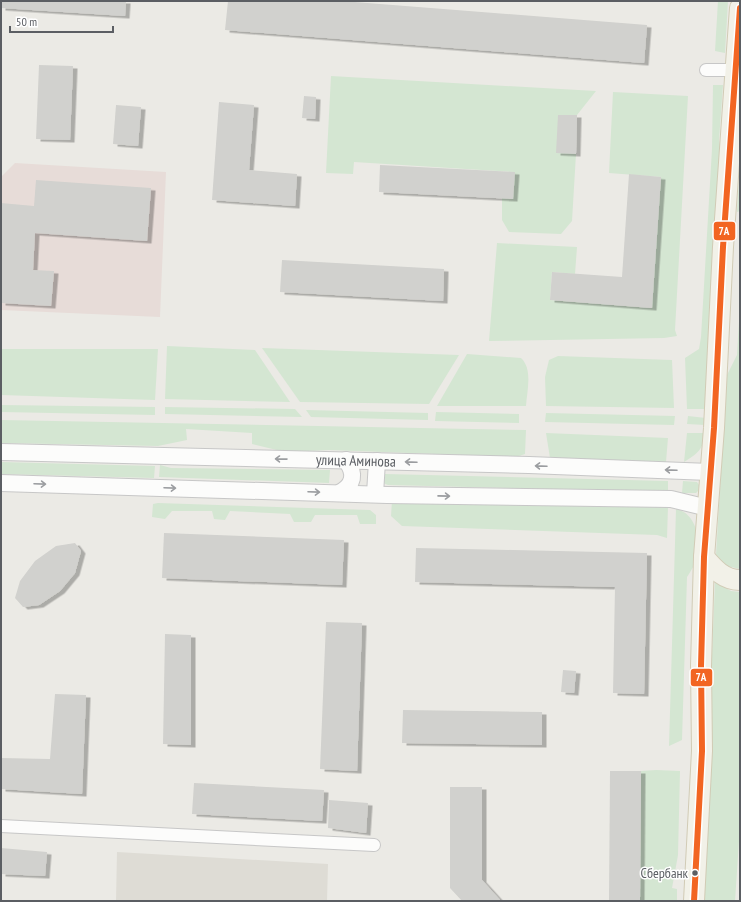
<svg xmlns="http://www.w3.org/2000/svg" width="741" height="902" viewBox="0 0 741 902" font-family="'PT Sans Narrow',sans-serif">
<defs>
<filter id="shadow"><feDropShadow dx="4.5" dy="2.5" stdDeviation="0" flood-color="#0004"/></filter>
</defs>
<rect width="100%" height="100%" fill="#ebeae5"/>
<!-- education -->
<polygon fill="#dedcd5" points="117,852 328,864 327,901 116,901"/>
<!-- medical -->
<polygon fill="#e7dcd8" points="15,163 166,172 160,317 1,310 1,177"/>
<!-- green -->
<g fill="#d4e6d2">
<polygon points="718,1 728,1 725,53 715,51"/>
<polygon points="331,76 596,91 577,115 559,115 576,154 572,221 561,234 509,232 502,220 502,198 513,199 514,172 354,162 353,174 326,173"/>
<polygon points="713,85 723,85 719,140 723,164 706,409 687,409 685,358 699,349 701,337 712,149"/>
<polygon points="613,92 688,96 675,330 677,336 664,338 489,341 497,243 577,247 575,274 552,272 550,300 651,308 661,177 609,173"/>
<polygon points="740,166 740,211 737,212"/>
<polygon points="740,305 740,569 727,566 716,555 727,375 737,355"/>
<polygon points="167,346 255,350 290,402 165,399"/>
<polygon points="262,348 459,355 429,404 300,402"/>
<polygon points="1,349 158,349 155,400 1,395"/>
<path d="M467 354 521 358C533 369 527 391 526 406H437Z"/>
<polygon points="558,356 672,360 674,408 546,406 545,377 549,360"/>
<polygon points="1,405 155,407 155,415 1,412"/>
<polygon points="165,407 295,409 302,417 165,414"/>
<polygon points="306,410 428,413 428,420 311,417"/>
<polygon points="436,412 519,414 519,423 435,421"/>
<polygon points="546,413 675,416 674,425 545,422"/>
<polygon points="688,416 706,418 705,425 687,424"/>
<polygon points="1,420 526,430 525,454 516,457 329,450 285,452 252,444 252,433 186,429 187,440 158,446 1,443"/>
<polygon points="546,433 668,438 666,462 550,458"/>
<path d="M687 433H705C704 449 697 454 684 462Z"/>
<polygon points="1,462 155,466 154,478 1,474"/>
<polygon points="160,465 171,468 330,470 329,483 159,477"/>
<polygon points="385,474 668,481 668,492 388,485 383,483 383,476"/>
<polygon points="683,481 697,482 699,485 698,491 696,493 682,493"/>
<polygon points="392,501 668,507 667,538 657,535 402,526 391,516"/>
<polygon points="158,503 370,510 376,515 376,524 360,524 357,515 315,515 311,522 294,522 290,514 230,511 225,520 214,519 212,511 172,511 165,519 152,517 153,504"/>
<path d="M676 509C696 513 701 539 697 557 696 563 691 571 687 577L682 740 669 746Z"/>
<polygon points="715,582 731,591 740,592 740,826 735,901 702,901"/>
<polygon points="656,770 680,771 678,855 672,888 677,889 677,901 640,901 641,771"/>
</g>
<!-- building -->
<g fill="#d1d1ce" filter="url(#shadow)">
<polygon points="1,1 126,1 125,16 1,8"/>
<polygon points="228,1 342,1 647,25 644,63 225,30"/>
<polygon points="39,65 73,66 70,140 36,139"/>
<polygon points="304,96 316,97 315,119 302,118"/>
<polygon points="219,102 254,105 249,170 297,174 295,206 212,200"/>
<polygon points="116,105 141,107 138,146 113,144"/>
<polygon points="558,115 577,115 576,154 556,153"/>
<polygon points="380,165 515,172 513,199 379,192"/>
<polygon points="629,174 661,177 652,308 550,300 552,272 622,277"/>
<polygon points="36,180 151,188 147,241 35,233 33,270 54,271 51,306 1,303 1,203 34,206"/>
<polygon points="282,260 444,269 443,301 280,292"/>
<polygon points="164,533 344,540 342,585 162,578"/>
<polygon points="75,543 81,551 75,573 60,591 39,605 23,607 15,598 20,581 35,561 56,546"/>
<polygon points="416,548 647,553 644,694 613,693 615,587 415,582"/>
<polygon points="326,622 362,623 357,771 320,769"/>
<polygon points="165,634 191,635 191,745 163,744"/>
<polygon points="563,670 576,671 574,693 561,692"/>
<polygon points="55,694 86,695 82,794 1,789 1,758 50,759"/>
<polygon points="403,710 542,712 542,745 402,743"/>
<polygon points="610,771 641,771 640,901 609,901"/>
<polygon points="194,783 324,790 322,821 192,814"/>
<polygon points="450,787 482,787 482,880 501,901 462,901 450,888"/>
<polygon points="329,800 368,803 366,833 328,828"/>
<polygon points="1,848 47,852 45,876 1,874"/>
</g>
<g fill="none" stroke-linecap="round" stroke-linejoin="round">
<!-- minor casing -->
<g stroke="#c7c7c7" stroke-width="14">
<g id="minor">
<polyline points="706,70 735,70"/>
<polyline points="1,826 374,845"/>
</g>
</g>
<!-- tertiary casing -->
<g stroke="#c7c7c7" stroke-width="18">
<g id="tertiary">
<path id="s1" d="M1 452 529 465 710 472"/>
<polyline points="1,483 387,495 671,499 708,508"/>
<path d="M339 493C354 485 356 474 346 460"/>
<polyline points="375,494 377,461"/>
</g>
</g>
<!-- primary casing -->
<g stroke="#d1cbb5" stroke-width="22">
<g id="primary">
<path d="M704 557C714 569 724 580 740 580"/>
<polyline points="694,901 702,751 701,666 704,557 714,428 723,247 740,8"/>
</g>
</g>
<!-- minor -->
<use href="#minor" stroke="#fcfcfb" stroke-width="12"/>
<!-- tertiary -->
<use href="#tertiary" stroke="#fcfcfb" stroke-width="16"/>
<!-- primary -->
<use href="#primary" stroke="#f2f1e8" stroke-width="20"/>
<!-- bus-1 casing -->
<g stroke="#fff" stroke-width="9">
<polyline id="bus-1" points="694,901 702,751 701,666 704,557 714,428 723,247 740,8"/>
</g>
<!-- bus-1 -->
<use href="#bus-1" stroke="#f26522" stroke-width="6"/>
</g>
<!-- one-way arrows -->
<defs><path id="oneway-shaft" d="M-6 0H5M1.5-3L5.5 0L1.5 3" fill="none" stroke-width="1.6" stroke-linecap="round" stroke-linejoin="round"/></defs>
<g stroke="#9b9da0">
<use href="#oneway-shaft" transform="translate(281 459) rotate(-179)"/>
<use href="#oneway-shaft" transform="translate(411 462) rotate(-178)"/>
<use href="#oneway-shaft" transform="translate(541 466) rotate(-178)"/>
<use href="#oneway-shaft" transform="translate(671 470) rotate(-178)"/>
<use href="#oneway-shaft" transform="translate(40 484) rotate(2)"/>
<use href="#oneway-shaft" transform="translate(170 488) rotate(2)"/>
<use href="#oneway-shaft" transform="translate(314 492) rotate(2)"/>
<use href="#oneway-shaft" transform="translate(444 496) rotate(1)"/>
</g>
<!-- markers -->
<circle fill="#5b5e63" stroke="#fff" stroke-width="1.5" cx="695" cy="873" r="3.5"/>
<g text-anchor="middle" stroke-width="3" stroke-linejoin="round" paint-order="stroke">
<!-- bus labels -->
<g font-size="14" fill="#5b5e63" stroke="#fff" text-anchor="end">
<text x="688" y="878">Сбербанк</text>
</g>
<!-- street labels -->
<g font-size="15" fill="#5b5e63" stroke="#fff">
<text dy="5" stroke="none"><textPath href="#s1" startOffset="355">улица Аминова</textPath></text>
</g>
</g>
<g stroke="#fff" stroke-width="1.5">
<rect x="713" y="221" width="23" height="20" rx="4" fill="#f26522"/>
<rect x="690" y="668" width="23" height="19" rx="4" fill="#f26522"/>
</g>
<g font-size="11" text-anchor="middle" font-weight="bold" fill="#fff">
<text x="724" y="235">7А</text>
<text x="701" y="681">7А</text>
</g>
<!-- border -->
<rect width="741" height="902" fill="none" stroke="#5b5e63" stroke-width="4"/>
<!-- scale -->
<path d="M10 26v6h103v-6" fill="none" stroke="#5b5e63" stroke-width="2"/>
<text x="16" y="26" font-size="12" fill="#5b5e63" stroke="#ffffff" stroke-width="3" paint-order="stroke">50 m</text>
</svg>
